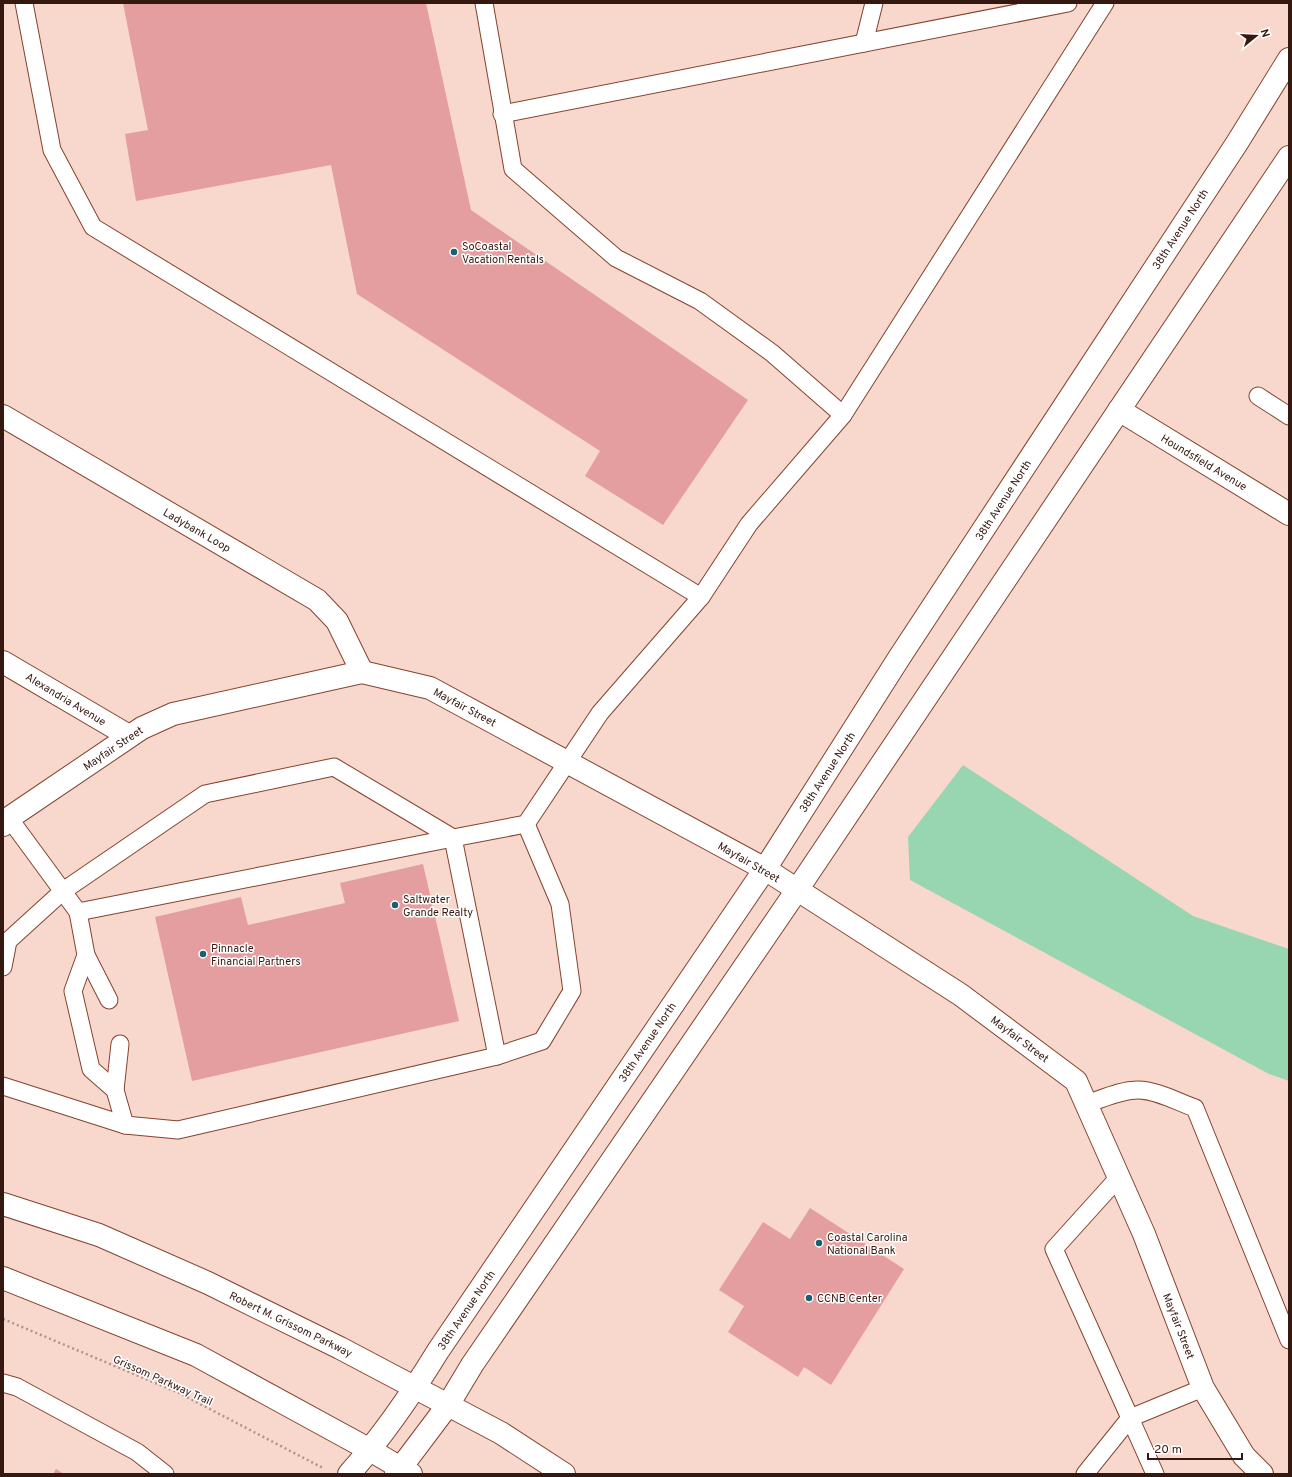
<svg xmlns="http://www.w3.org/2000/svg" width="1292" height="1477" viewBox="0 0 1292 1477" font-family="Overpass,sans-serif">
<rect width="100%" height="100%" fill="#f8d7cd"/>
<!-- water -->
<polygon fill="#97d6b1" points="963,765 1193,916 1289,949 1289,1081 1269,1074 910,880 908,837"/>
<!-- building -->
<g fill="#e49e9f">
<polygon points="123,3 426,3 471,210 748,400 663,525 585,476 600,451 357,294 331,165 136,201 125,134 148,130"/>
<polygon points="423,864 459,1021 192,1081 155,917 241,897 248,925 345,903 340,883"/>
<polygon points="810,1208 904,1269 831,1385 804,1367 798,1377 728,1332 744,1306 719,1290 763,1222 790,1239"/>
<polygon points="56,1469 64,1474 53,1474"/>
</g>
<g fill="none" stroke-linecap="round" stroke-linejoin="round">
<!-- service casing -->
<g stroke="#85432d" stroke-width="19">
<g id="service">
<polyline points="24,3 52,150 93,227 701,597"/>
<polyline points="484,3 513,169 616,258 700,301 772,353 843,415"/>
<polyline points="864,43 874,3"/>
<polyline points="502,114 1068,3"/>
<polyline points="1258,396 1289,416"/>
<polyline points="9,818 78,912 453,838"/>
<polyline points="78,912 86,955 73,991 91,1069 115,1090 125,1125"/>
<polyline points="86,955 109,1000"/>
<polyline points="3,967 8,941 63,891 205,794 334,767 453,838"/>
<polyline points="497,1056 542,1041 572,991 560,904 526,824"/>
<polyline points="3,1086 125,1125 178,1130 497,1056 453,838 526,824 600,713 701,597 749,524 843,415 1105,3"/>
<polyline points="115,1090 120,1044"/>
<path d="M1086 1104C1102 1099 1121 1090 1138 1090 1156 1090 1178 1102 1195 1108L1289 1340"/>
<polyline points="3,1383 17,1387 137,1452 165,1474"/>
<polyline points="1085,1474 1130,1418 1054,1249 1119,1177"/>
<polyline points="1155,1474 1130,1418 1203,1388"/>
</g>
</g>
<!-- minor casing -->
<g stroke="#85432d" stroke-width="24">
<g id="minor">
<polyline points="1119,410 1289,514"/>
<polyline points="3,416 317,600 337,621 362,672"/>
<polyline points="3,662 129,736"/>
<polyline points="3,825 9,818 142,728 173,714 362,672 430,688 765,869 961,995 1076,1081 1144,1234 1203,1388 1244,1456 1262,1474"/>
</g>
</g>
<!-- secondary casing -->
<g stroke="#85432d" stroke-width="24">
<g id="secondary">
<polyline points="3,1204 99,1235 208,1283 340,1348 501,1433 564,1474"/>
<polyline points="3,1278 196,1355 370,1450 411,1474"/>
<path d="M349 1474C383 1436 411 1395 438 1351L765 869 899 658 1237 143 1289 59"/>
<polyline points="396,1474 448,1405 472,1365 797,890 1289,157"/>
</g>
</g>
<!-- path -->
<polyline stroke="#b29389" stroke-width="2.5" stroke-dasharray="2 3" stroke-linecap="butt" points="3,1319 179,1393 323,1468"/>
<!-- service -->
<use href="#service" stroke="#fff" stroke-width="17"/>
<!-- minor -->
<use href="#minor" stroke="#fff" stroke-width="22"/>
<!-- secondary -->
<use href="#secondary" stroke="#fff" stroke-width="22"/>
</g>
<!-- markers -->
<g fill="#1a6071" stroke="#fff" stroke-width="1.5">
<circle cx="454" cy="252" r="4"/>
<circle cx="395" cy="905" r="4"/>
<circle cx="203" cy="954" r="4"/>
<circle cx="819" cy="1243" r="4"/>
<circle cx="809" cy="1298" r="4"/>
</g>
<g text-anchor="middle" stroke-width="3" stroke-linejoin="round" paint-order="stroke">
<!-- street labels -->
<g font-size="11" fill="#35180f" stroke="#fff">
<text transform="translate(1180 229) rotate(-57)" y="4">38th Avenue North</text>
<text transform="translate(1204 462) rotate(31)" y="4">Houndsfield Avenue</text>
<text transform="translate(1003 500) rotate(-57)" y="4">38th Avenue North</text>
<text transform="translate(197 530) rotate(30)" y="4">Ladybank Loop</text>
<text transform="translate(66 699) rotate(31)" y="4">Alexandria Avenue</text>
<text transform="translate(465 707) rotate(28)" y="4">Mayfair Street</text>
<text transform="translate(113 748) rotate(-34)" y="4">Mayfair Street</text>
<text transform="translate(827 772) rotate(-57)" y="4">38th Avenue North</text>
<text transform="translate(749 862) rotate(30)" y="4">Mayfair Street</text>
<text transform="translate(1020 1039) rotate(37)" y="4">Mayfair Street</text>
<text transform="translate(647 1042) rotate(-56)" y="4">38th Avenue North</text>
<text transform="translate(466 1310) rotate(-56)" y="4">38th Avenue North</text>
<text transform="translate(291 1324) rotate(26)" y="4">Robert M. Grissom Parkway</text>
<text transform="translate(1179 1326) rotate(69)" y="4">Mayfair Street</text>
<text transform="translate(163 1380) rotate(24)" y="4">Grissom Parkway Trail</text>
</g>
<!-- poi labels -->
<g font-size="11" fill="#35180f" stroke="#fff" text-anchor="start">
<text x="462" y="250">SoCoastal<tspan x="462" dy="13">Vacation Rentals</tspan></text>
<text x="403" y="903">Saltwater<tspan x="403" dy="13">Grande Realty</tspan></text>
<text x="211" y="952">Pinnacle<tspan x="211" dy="13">Financial Partners</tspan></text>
<text x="827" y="1241">Coastal Carolina<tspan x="827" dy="13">National Bank</tspan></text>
<text x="817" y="1302">CCNB Center</text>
</g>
</g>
<!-- border -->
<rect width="1292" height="1477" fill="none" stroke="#35180f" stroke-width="8"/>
<!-- north arrow -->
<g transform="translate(1256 36) rotate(72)" stroke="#ffffff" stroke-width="3" paint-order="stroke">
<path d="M0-3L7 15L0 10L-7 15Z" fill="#35180f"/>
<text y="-6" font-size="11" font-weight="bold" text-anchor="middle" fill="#35180f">N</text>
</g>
<!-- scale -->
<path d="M1148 1453v6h94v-6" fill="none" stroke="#35180f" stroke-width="2"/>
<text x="1154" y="1453" font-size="12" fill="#35180f" stroke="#ffffff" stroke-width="3" paint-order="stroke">20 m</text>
</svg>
